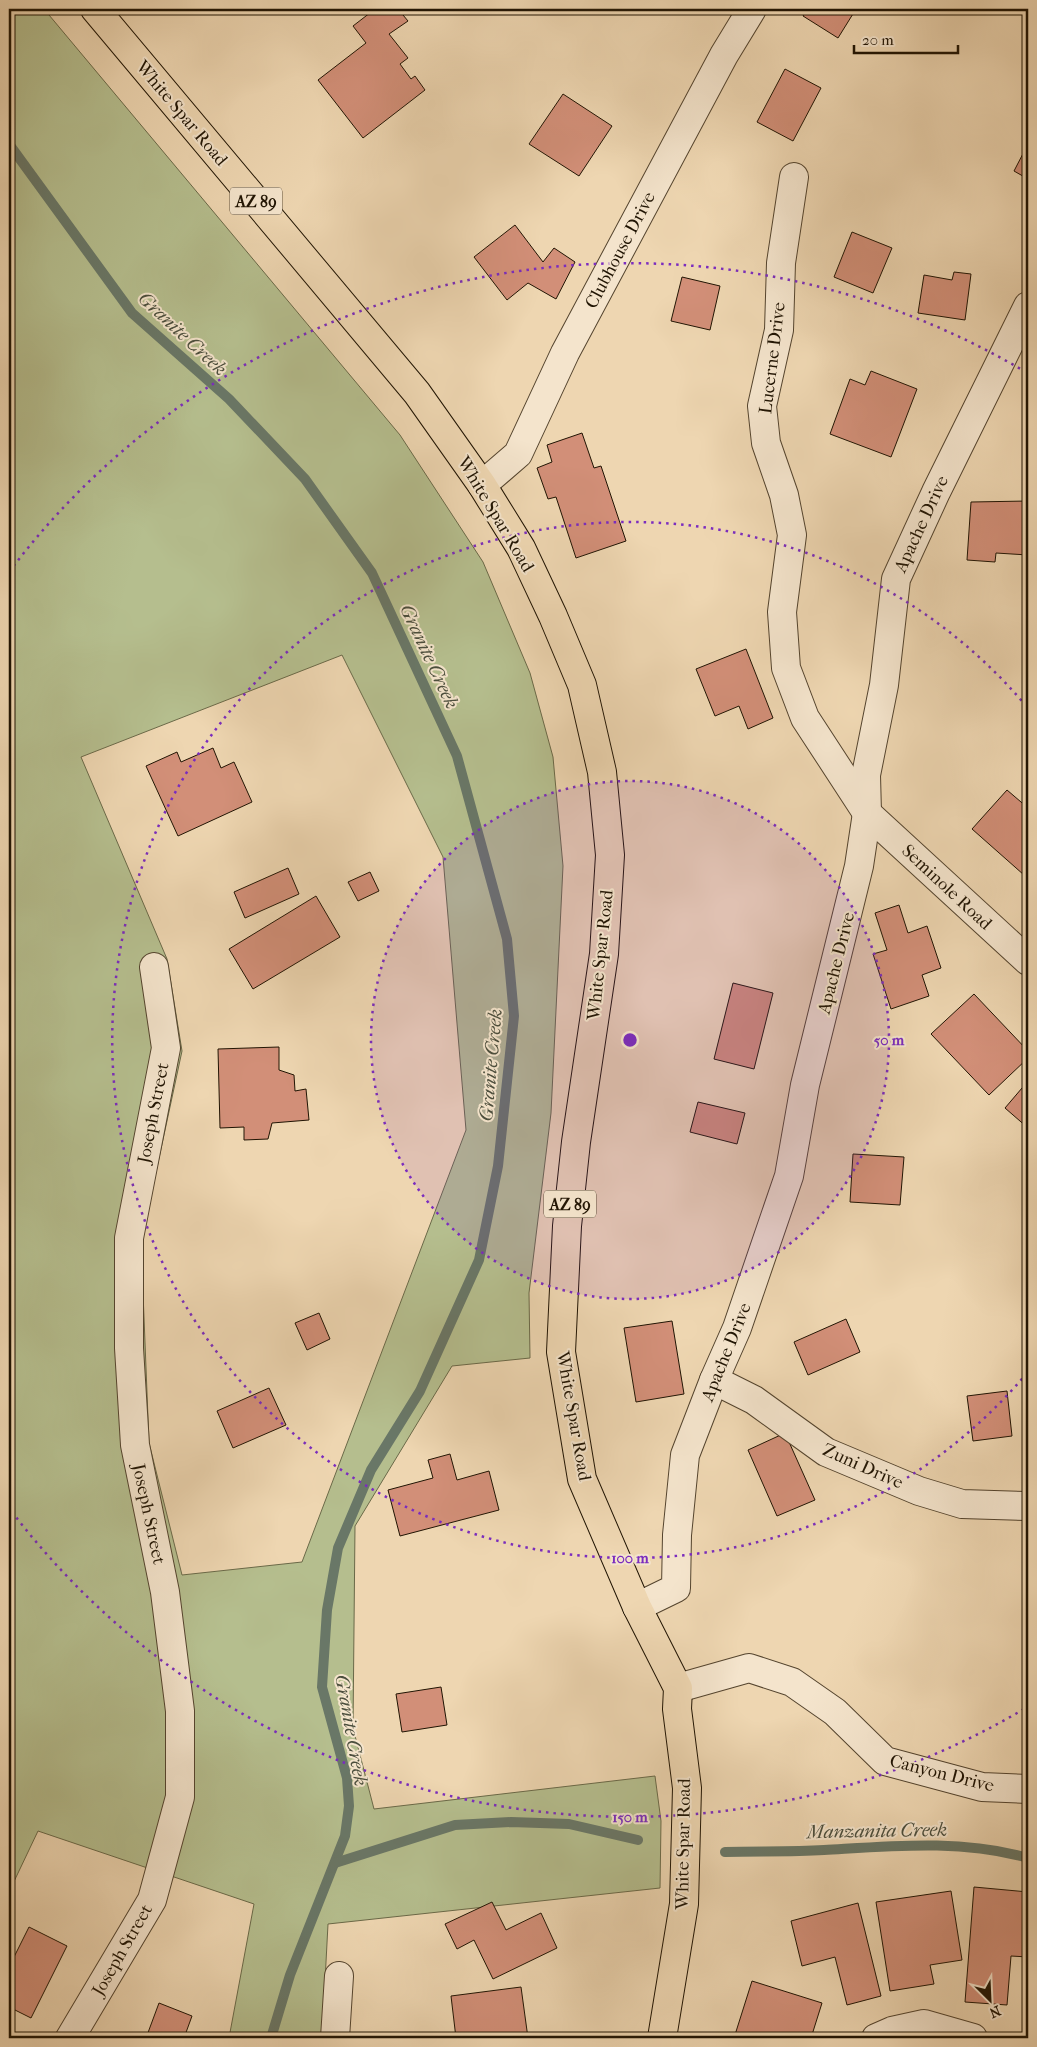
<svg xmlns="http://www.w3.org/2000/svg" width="1037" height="2047" viewBox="0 0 1037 2047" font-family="'IM FELL French Canon',serif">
<rect width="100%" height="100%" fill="#eed6b1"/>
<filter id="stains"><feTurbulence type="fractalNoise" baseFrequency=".004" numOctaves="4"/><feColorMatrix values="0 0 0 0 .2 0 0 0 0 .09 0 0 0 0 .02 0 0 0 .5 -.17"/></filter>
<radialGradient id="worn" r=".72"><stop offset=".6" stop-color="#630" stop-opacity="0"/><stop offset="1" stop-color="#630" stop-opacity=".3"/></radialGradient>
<!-- green -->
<path fill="#b5be8e" stroke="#6a6948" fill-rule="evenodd" d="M9 9H44L400 435 483 562 530 673 553 757 563 866 551 1113 529 1293 530 1358 452 1366 355 1526 353 1728 374 1809 655 1776 661 1821 660 1888 328 1924 322 2038H229L254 1904 38 1831 9 1892ZM342 655 443 857 466 1130 302 1562 182 1575 149 1443 141 1242 182 1051 167 959 81 757Z"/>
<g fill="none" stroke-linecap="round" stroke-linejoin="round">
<!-- stream -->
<g stroke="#697767" stroke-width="10">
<polyline points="9,144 132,313 229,399 305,479 372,573 457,756 507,939 514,1016 498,1166 479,1260 420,1391 371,1470 338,1548 327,1610 322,1687 347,1778 349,1806 345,1836 290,1975 271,2038"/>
<path d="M725 1852C758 1851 791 1852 824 1850 892 1846 962 1839 1028 1858"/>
<polyline points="335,1863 455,1825 511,1822 569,1824 638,1840"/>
</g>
</g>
<!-- building -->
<g fill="#d28f78" stroke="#201403">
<polygon points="375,9 398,9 408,21 389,34 408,58 400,64 411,79 415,76 425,90 363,138 318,80 366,43 353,26"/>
<polygon points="807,9 856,9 838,38 803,16"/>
<polygon points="1028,55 1028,66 1023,61"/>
<polygon points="785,69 821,88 793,141 757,122"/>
<polygon points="563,94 612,126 579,176 529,144"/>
<polygon points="1028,144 1028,179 1014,171"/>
<polygon points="515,225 543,262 554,248 575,262 556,299 528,283 507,300 474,257"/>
<polygon points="852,232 892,248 873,293 834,277"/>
<polygon points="954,272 971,274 965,320 918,313 924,275 952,280"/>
<polygon points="682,277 720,286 710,330 671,321"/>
<polygon points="871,371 917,389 891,457 830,434 850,379 865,385"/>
<polygon points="582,433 594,468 601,466 626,541 576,558 556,497 548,499 537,468 552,462 547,445"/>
<polygon points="1028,501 1028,555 996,553 995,562 967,560 971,502"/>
<polygon points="746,649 773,718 748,729 739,706 715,716 696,669"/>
<polygon points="213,748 221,768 234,762 252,802 178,836 146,766 177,752 181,762"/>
<polygon points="1007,790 1028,808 1028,870 1024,875 972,829"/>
<polygon points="288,868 299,894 245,918 234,892"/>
<polygon points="370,872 379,891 358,901 348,882"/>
<polygon points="316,896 340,937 253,989 229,949"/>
<polygon points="899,905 908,933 927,926 941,968 922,975 929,996 891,1009 873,954 887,950 875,913"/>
<polygon points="733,983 773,993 754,1069 714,1059"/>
<polygon points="974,994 1028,1051 1028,1058 989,1095 931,1034"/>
<polygon points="279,1047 279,1070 294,1075 295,1091 306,1089 309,1120 272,1123 268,1139 244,1140 244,1127 220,1128 218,1049"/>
<polygon points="1028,1081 1028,1128 1005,1108"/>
<polygon points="698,1102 745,1113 737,1144 690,1132"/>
<polygon points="853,1154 904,1157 900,1205 850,1202"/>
<polygon points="319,1313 330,1339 307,1350 295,1323"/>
<polygon points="846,1319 860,1352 808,1375 794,1342"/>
<polygon points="672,1321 684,1394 636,1402 624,1328"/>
<polygon points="269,1388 286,1425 233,1448 217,1411"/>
<polygon points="1007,1391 1012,1436 973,1441 967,1396"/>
<polygon points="785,1433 815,1500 777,1516 748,1450"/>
<polygon points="450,1454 457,1480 489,1471 499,1510 400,1536 388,1490 433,1478 428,1460"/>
<polygon points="441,1687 447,1725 402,1732 396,1694"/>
<polygon points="974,1887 1028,1892 1028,1957 1011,1956 1007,2005 965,2002"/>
<polygon points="951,1891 962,1960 930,1965 934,1984 890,1991 876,1902"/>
<polygon points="492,1902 506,1930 541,1913 557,1948 493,1979 474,1940 457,1949 445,1924"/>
<polygon points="858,1903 881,1996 847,2005 835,1957 802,1966 791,1921"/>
<polygon points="29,1927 67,1946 31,2018 9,2007 9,1967"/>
<polygon points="752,1981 822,2003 811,2038 734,2038"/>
<polygon points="521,1987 528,2038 456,2038 451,1996"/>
<polygon points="159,2003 192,2016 184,2038 146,2038"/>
</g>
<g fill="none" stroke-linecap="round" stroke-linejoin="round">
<!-- minor casing -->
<g stroke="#54442e" stroke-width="30">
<g id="minor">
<polyline points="794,177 781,263 779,330 762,406 766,443 784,495 792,535 782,612 786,668 805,718 867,813 1028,961"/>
<polyline points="482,485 518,454 565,353 724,55 752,9"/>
<polyline points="714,1380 754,1400 826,1452 919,1491 962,1504 1028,1506"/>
<polyline points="637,1607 676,1588 677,1535 685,1455 714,1380 737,1328 789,1176 805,1085 859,866 867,813 866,775 884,685 896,579 936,492 1028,306"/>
<polyline points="678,1688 749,1668 792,1682 835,1712 885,1761 982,1787 1028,1789"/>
<polyline points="70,2038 152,1900 180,1797 180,1711 165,1592 135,1445 129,1348 129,1238 166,1048 154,967"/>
<polyline points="335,2038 339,1976"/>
<polyline points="876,2038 892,2031 924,2024 973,2038"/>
</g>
</g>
<!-- primary casing -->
<g stroke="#201403" stroke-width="30">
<polyline id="primary" points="95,9 417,393 482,485 521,548 553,616 582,685 602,772 610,855 604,954 576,1142 567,1226 561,1352 582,1479 637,1607 678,1688 677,1709 687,1788 684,1904 662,2038"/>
</g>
<!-- minor -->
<use href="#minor" stroke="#f4e4cc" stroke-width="28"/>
<!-- primary -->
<use href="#primary" stroke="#eed6b1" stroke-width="28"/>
</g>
<!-- distance rings -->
<circle cx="630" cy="1040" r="259" fill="#7b2cbf" fill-opacity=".12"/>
<g fill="none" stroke="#7b2cbf" stroke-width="2.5" stroke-dasharray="2.5 5">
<circle cx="630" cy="1040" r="259"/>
<path d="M1027 1373A518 518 0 1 1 1027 707"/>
<path d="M1024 1709A777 777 0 0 1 9 1508M9 572A777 777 0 0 1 1024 371"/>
</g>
<g text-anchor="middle" stroke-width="4" stroke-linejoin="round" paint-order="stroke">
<!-- shield labels -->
<g fill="#f4e4cc" stroke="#60523f" stroke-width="1">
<rect x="230" y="187.5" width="52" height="27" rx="4"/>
<rect x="544" y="1190.5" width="52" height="27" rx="4"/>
</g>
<g font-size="16" font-weight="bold" fill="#201403">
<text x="256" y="207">AZ 89</text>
<text x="570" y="1210">AZ 89</text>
</g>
<!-- street labels -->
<g font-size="18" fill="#201403" stroke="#f4e4cc">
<text transform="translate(182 113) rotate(50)" y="6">White Spar Road</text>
<text transform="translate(620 250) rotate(-62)" y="6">Clubhouse Drive</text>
<text transform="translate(772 358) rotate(-83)" y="6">Lucerne Drive</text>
<text transform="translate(496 514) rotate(59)" y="6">White Spar Road</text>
<text transform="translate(921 524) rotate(-65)" y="6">Apache Drive</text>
<text transform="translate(947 887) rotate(43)" y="6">Seminole Road</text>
<text transform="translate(600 955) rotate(-84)" y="6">White Spar Road</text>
<text transform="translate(836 963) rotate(-76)" y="6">Apache Drive</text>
<text transform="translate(153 1113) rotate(-79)" y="6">Joseph Street</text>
<text transform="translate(726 1352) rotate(-68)" y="6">Apache Drive</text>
<text transform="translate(574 1416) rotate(80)" y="6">White Spar Road</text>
<text transform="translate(863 1466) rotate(24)" y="6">Zuni Drive</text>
<text transform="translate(149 1514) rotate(78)" y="6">Joseph Street</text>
<text transform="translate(942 1773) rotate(14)" y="6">Canyon Drive</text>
<text transform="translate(683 1844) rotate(-89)" y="6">White Spar Road</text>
<text transform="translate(122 1950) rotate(-60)" y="6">Joseph Street</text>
</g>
<!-- water labels -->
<g font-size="19" font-style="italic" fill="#4b4e3d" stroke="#f4e4cc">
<text transform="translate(183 333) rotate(43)" y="7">Granite Creek</text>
<text transform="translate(430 656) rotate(65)" y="7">Granite Creek</text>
<text transform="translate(490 1065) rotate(-85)" y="7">Granite Creek</text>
<text transform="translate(352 1730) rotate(80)" y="7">Granite Creek</text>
<text transform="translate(877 1830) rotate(-1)" y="7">Manzanita Creek</text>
</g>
</g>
<circle cx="630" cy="1040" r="8" fill="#7b2cbf" stroke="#f4e4cc" stroke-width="2.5"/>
<g font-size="15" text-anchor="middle" font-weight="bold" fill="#7b2cbf" stroke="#f4e4cc" stroke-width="4" stroke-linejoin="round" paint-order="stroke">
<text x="889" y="1045">50 m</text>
<text x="630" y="1563">100 m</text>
<text x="630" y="1822">150 m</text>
</g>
<!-- margin -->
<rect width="1037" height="2047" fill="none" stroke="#eed6b1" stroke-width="30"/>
<rect x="10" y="10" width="1017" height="2027" fill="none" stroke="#201403" stroke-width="2.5"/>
<rect x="15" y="15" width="1007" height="2017" fill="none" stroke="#201403"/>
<!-- north arrow -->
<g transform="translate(990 2000) rotate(156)" stroke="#f4e4cc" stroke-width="4" paint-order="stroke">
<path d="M0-4L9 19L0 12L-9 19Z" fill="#201403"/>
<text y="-8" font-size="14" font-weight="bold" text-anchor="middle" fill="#201403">N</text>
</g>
<!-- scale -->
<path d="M854 45v8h104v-8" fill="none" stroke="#201403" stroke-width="2.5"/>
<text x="862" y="45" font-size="15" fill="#201403" stroke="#f4e4cc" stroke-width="4" paint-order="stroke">20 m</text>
<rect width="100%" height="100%" filter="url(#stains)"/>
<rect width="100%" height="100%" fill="url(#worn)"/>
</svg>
